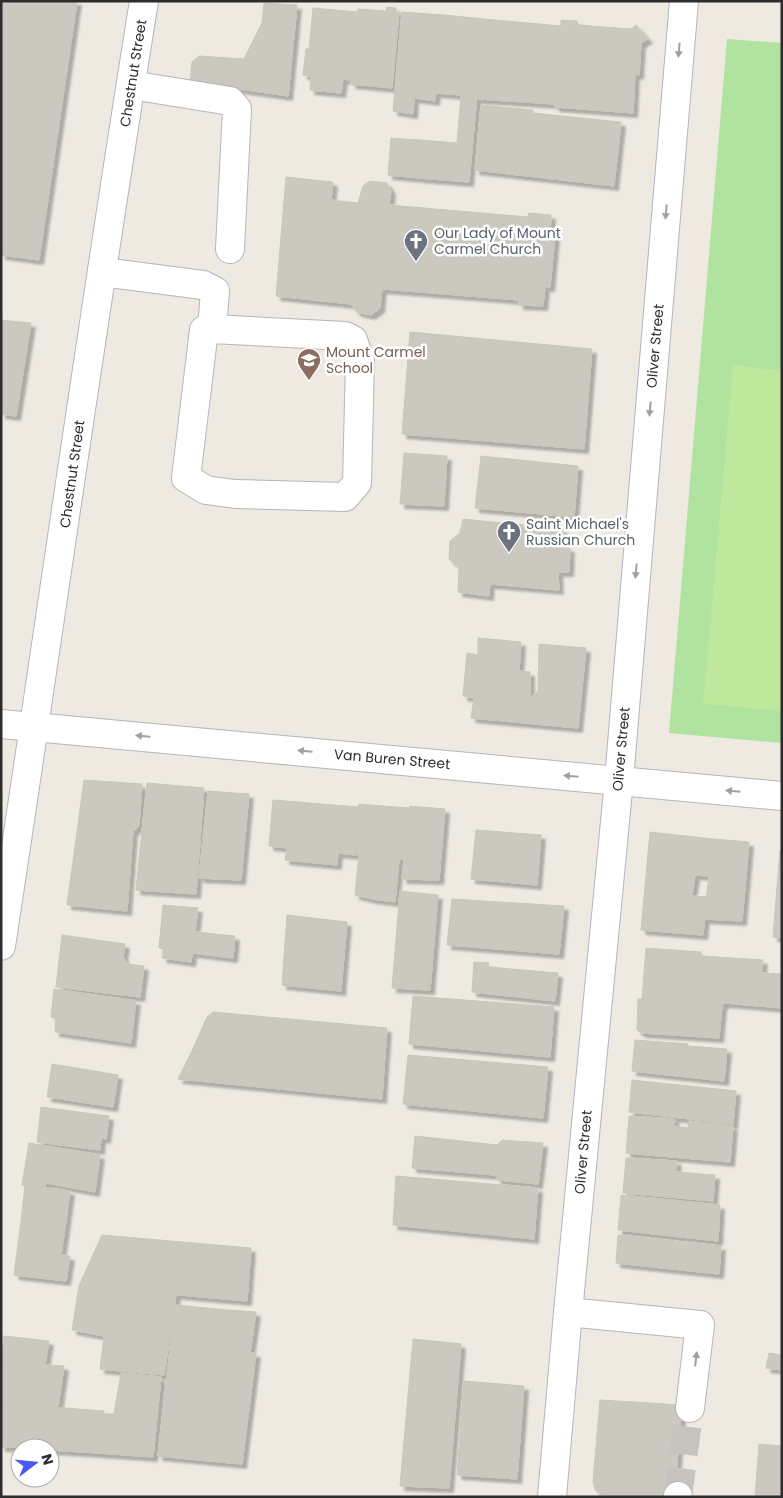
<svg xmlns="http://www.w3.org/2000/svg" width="783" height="1498" viewBox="0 0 783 1498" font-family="Poppins,sans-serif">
<defs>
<filter id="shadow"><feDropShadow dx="4.5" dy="4.5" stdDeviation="1" flood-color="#0004"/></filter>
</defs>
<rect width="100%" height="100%" fill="#eeeae1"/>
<!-- green -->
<polygon fill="#b0e2a0" points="727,39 782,43 782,743 669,733"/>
<!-- pitch -->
<polygon fill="#c0e89d" points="733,365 782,371 782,711 703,704"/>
<!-- building -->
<g fill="#cac8bf" stroke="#cac6ba" filter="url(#shadow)">
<polygon points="1,1 77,1 39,260 1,255"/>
<polygon points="264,3 297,5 288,96 190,82 192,62 199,56 244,59 262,23"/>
<polygon points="387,7 396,8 396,12 399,12 392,88 351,84 358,9 386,11"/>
<polygon points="313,8 357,12 350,80 343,79 341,93 310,90 311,76 303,75 306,49 309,49"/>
<polygon points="402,12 444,15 435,101 414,98 413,114 393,111"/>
<polygon points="444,15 484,19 469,182 430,179 433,141 457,143 461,95 436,93"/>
<polygon points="484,19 561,26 561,20 577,21 578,25 631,29 636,25 648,39 641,43 639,75 635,74 633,113 555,107 555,104 478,99"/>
<polygon points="481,105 533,110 533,113 621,122 614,186 475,170"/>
<polygon points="391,138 433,141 430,179 388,175"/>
<polygon points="286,177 333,182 331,200 358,203 363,186 370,181 387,183 391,191 389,205 528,217 529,213 551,215 550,236 555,236 550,287 545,287 543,306 519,305 519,300 382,289 380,308 371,315 357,312 351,304 276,296"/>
<polygon points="1,320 31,323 16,416 1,414"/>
<polygon points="410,332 592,349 584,449 402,434"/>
<polygon points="404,453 447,456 444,506 400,504"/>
<polygon points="481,456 578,466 574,517 475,508"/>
<polygon points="463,519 563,529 563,547 570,548 569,572 558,572 559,590 490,584 489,596 458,592 459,567 449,559 450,541 460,533"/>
<polygon points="478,638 521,642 519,671 530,672 530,698 538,691 539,644 586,648 578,728 471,718 474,698 463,696 467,653 478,655"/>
<polygon points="84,780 142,784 139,826 133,831 127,911 67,905"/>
<polygon points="147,783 204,788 196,894 136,890"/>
<polygon points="208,791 249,794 241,880 199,878"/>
<polygon points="273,800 359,807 355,855 338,853 337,865 285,860 287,848 269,846"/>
<polygon points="359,804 409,808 404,858 399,860 395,902 372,899 355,895 359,854 355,855"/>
<polygon points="410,806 445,809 439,880 402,879"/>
<polygon points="476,830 541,835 537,885 471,879"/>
<polygon points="650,832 713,839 708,876 695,875 692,896 707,897 703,935 641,930"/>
<polygon points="713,839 749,842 742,921 704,919"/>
<polygon points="780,850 782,850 782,938 773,937"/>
<polygon points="400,891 438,895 430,990 392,988"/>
<polygon points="452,899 564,906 559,954 447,945"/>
<polygon points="163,905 198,908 191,962 162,958 164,949 159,948"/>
<polygon points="287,915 347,922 341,991 282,985"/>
<polygon points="196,932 235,936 233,958 193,953"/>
<polygon points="62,935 125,944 123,957 128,964 144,966 140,997 56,987"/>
<polygon points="646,948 701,952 701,956 763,960 759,1006 725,1003 722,1006 642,999"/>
<polygon points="474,962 489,963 488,967 558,973 555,1001 472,992"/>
<polygon points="762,973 782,974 782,1008 759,1006"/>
<polygon points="54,989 136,1001 131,1043 55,1032 56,1018 51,1017"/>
<polygon points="413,996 554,1007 550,1057 409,1044"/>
<polygon points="638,999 722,1006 719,1038 642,1033 637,1030"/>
<polygon points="213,1012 387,1028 384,1068 192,1051 207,1017"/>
<polygon points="635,1040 688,1044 688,1046 727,1049 724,1081 632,1071"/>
<polygon points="192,1051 384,1068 382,1099 178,1079"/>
<polygon points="408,1055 548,1067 543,1118 403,1104"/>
<polygon points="52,1064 118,1075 113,1107 47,1097"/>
<polygon points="632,1080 736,1091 733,1124 629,1112"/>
<polygon points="41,1107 109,1116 106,1139 101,1138 100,1150 37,1142"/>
<polygon points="629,1116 675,1119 673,1126 688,1128 689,1121 733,1126 730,1162 626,1153"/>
<polygon points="415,1136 497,1145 502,1140 543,1143 538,1184 498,1180 495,1175 412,1168"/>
<polygon points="29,1143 100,1155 95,1192 46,1183 45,1188 22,1185"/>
<polygon points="626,1158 677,1161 676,1172 715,1175 713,1201 623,1193"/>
<polygon points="396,1176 538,1188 534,1239 393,1225"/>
<polygon points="25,1185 70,1191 65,1228 21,1221"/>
<polygon points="621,1195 720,1205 718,1241 618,1230"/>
<polygon points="21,1221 65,1228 61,1255 70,1256 66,1281 14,1275"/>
<polygon points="102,1235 251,1248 247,1301 79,1286"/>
<polygon points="618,1235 721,1246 719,1274 616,1263"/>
<polygon points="79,1286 176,1294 164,1375 100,1369 104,1336 72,1330"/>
<polygon points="175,1305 228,1310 210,1461 158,1456"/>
<polygon points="228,1310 256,1312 250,1353 256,1353 242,1464 210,1461"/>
<polygon points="4,1336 49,1341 45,1365 1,1361"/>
<polygon points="413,1339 461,1344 449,1488 400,1486"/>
<polygon points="769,1353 782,1355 782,1370 766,1368"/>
<polygon points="1,1361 64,1366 58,1408 1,1403"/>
<polygon points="121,1373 161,1377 153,1457 98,1453 104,1414 114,1414"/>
<polygon points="464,1381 524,1386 517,1479 457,1475"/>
<polygon points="600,1400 682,1405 674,1497 624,1497 603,1495 595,1490 593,1481"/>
<polygon points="1,1403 104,1411 98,1453 50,1450 50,1448 1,1447"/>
<polygon points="759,1444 782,1446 782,1497 755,1497"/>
</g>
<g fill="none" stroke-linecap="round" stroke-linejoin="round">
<!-- minor-tunnel -->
<polyline stroke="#c7c4bd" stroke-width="28" stroke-dasharray="28 14" stroke-linecap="butt" points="678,1496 690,1408"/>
<!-- minor casing -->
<g stroke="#b4b5c0" stroke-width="30">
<g id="minor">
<polyline points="131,85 230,101 237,109 230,249"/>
<polyline points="102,272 203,285 215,291 212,329 345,336 353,340 360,360 357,483 345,497 235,494 206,490 186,478 204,330 212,329"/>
<polyline points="1,724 782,796"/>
<path d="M1 946C49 631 93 316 144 1"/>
<polyline points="568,1312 700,1325 690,1408"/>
<polyline points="552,1497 568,1312 619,780 684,1"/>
<polyline points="678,1497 678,1496"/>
</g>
</g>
<!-- minor -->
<use href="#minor" stroke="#fff" stroke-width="28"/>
</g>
<!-- one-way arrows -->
<defs><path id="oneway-solid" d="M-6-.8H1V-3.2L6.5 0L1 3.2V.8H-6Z" transform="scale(1.25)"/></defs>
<g fill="#a0a0a0">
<use href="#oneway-solid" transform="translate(679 50) rotate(95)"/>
<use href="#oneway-solid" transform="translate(666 212) rotate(95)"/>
<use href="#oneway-solid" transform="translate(650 409) rotate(95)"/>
<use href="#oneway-solid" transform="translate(636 571) rotate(95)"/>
<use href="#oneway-solid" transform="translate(143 736) rotate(-175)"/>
<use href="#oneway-solid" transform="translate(305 751) rotate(-175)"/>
<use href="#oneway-solid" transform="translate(571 776) rotate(-175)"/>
<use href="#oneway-solid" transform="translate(733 791) rotate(-175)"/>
<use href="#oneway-solid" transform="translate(696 1359) rotate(-83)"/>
</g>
<!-- icons -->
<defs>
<g id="church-pin" transform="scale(1.25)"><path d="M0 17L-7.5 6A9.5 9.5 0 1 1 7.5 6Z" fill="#6b7280" stroke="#fff"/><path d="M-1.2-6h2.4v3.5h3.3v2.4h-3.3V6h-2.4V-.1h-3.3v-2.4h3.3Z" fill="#fff"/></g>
<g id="school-pin" transform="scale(1.25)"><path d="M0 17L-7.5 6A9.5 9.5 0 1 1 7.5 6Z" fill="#8d6e63" stroke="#fff"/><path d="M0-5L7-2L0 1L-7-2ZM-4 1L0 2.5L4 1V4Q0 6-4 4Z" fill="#fff"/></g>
</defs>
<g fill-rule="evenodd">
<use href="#church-pin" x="416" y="241"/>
<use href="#school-pin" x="309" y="360"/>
<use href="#church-pin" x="509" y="532"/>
</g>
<g text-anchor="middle" stroke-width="5" stroke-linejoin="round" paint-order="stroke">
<!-- street labels -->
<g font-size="14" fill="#2d2d2d" stroke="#fff">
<text transform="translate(133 73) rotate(-81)" y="5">Chestnut Street</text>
<text transform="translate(655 346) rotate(-85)" y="5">Oliver Street</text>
<text transform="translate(72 474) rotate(-82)" y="5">Chestnut Street</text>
<text transform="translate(621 749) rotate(-85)" y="5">Oliver Street</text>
<text transform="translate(392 759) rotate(5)" y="5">Van Buren Street</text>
<text transform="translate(583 1152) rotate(-85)" y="5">Oliver Street</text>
</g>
<!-- worship labels -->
<g font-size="14" fill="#5b616d" stroke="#fff" text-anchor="start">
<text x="434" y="238">Our Lady of Mount<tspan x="434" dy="16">Carmel Church</tspan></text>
<text x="526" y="529">Saint Michael's<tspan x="526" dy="16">Russian Church</tspan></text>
</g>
<!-- education labels -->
<g font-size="14" fill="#785e54" stroke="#fff" text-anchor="start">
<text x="326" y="357">Mount Carmel<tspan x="326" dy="16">School</tspan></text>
</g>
</g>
<!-- border -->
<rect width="783" height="1498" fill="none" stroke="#2d2d2d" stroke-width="5"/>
<!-- north arrow -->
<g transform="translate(35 1463) rotate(74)"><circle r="24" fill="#ffffff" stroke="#ababab"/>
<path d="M0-4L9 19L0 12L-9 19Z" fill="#4957f3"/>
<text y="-8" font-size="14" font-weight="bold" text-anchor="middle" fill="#2d2d2d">N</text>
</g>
</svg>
